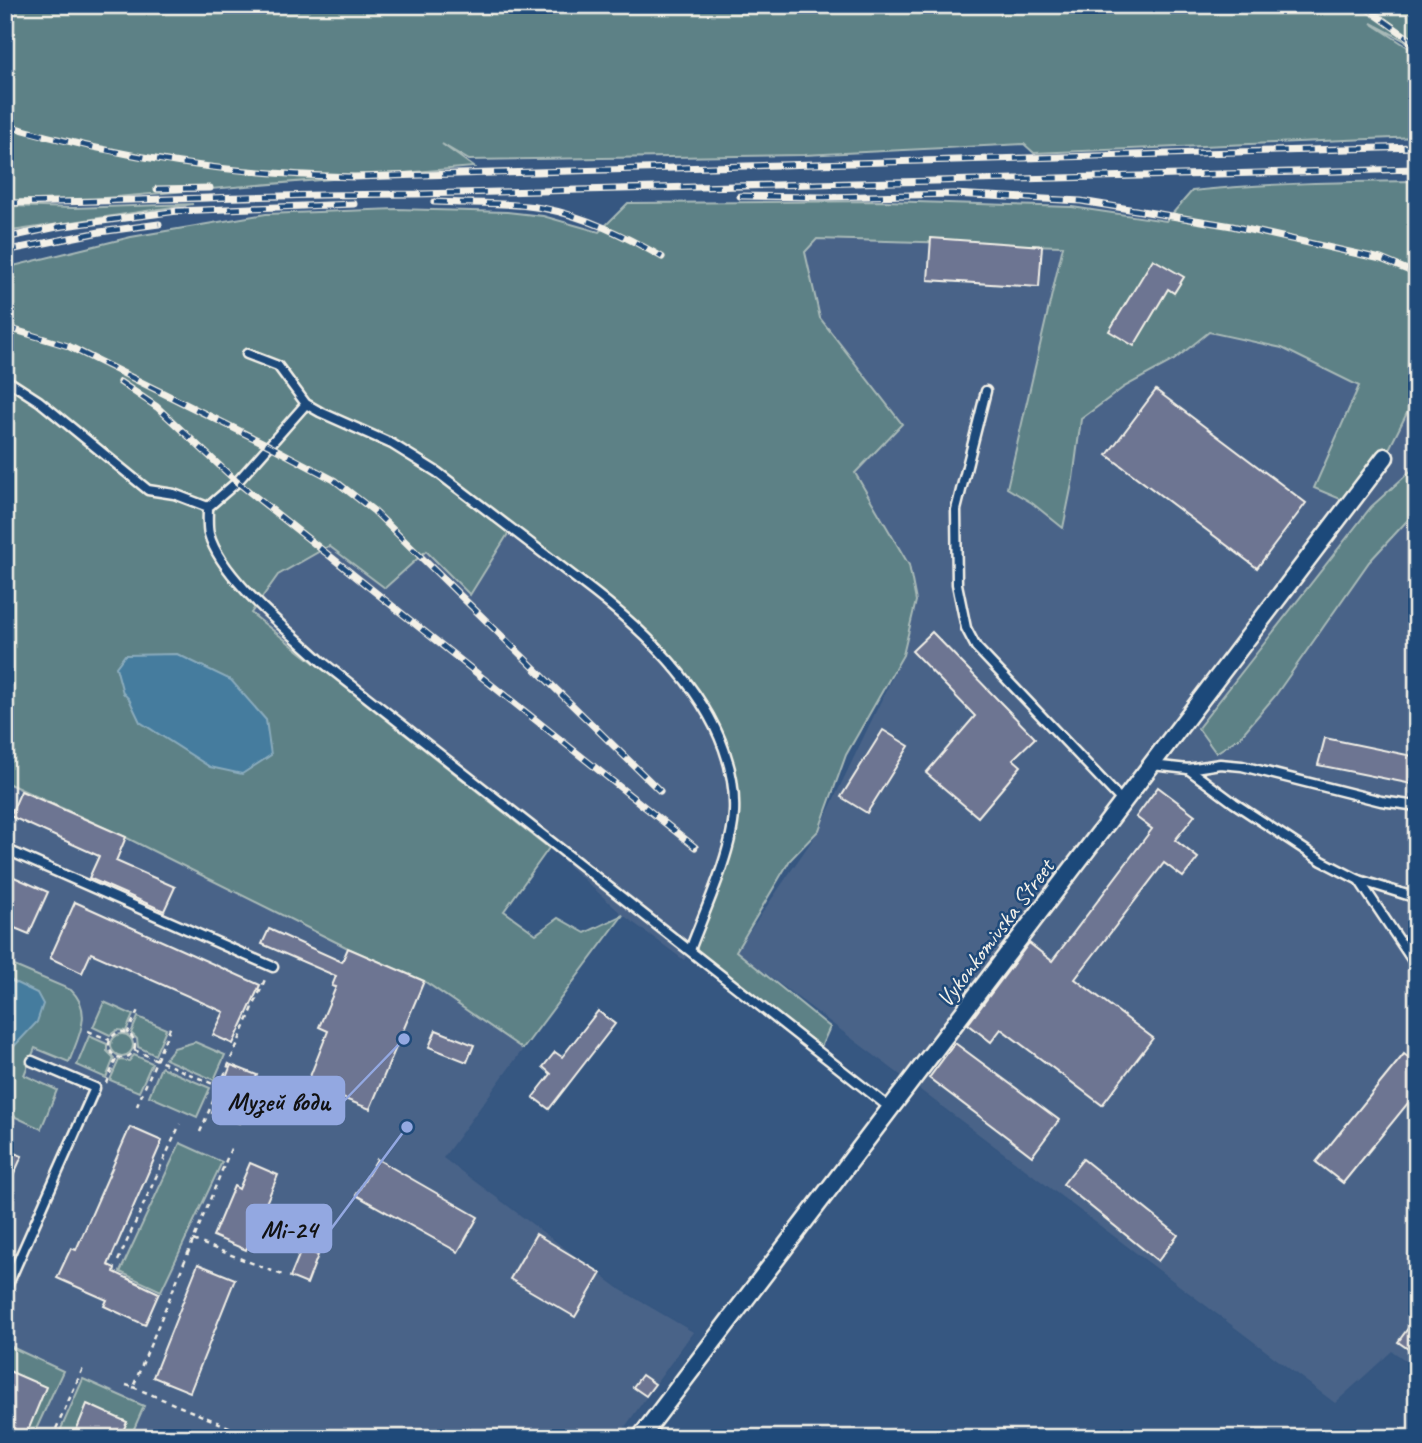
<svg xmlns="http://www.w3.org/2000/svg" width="1422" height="1443" viewBox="0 0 1422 1443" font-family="Caveat,sans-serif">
<rect width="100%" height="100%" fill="#365781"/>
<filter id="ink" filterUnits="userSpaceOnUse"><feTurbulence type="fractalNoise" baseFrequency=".0143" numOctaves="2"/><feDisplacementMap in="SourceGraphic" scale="14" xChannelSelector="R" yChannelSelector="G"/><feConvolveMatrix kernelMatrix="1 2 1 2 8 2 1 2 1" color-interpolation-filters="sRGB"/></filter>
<g filter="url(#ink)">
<!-- built -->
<g fill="#496388">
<polygon points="817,239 1155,239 1417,301 1417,1368 1392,1351 1335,1403 736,951 819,830 903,655 916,601 908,565 854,473 902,424 820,318 805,252"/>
<polygon points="511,529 629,622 680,676 716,731 732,783 719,861 692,946 684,960 623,915 549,848 251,614 278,575 329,546 385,588 426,550 470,595"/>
<polygon points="5,782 424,981 523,1049 443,1158 621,1290 693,1332 617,1438 5,1438"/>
</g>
<!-- green -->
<g fill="#5d8186" stroke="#a8b9b7" stroke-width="2">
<polygon points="5,5 1417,5 1417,47 1371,23 1417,53 1417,137 1034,153 1024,144 804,155 469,160 442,144 474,167 9,206 73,208 193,204 5,232"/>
<path d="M1417 181V393L1385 457 1350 503 1314 488 1359 386 1282 348 1209 332 1174 360 1124 387 1081 419 1073 479 1063 528 1032 503 1007 488 1063 246 817 239 805 252 820 318 902 424 855 473 909 565 916 601 903 655 846 755 819 830 790 860 736 951 830 1027 821 1047 734 979 690 950 723 862 732 783 719 738 680 676 629 622 511 529 470 595 426 551 385 588 329 546 278 575 251 613 549 848 504 911 536 934 558 918 585 933 623 915 523 1049 424 981 348 948 125 837 5 782V268L131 237 266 214 396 209 507 212 543 216 599 232 628 203 885 201 1072 207 1166 221 1192 191C1267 183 1342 182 1417 181Z"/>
<polygon points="1414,468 1417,468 1417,510 1369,562 1275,696 1240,737 1216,753 1198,728 1371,507"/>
<path d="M5 962 71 990C94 1012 78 1037 69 1062L35 1048 24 1075 57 1090 41 1129 5 1112Z"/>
<polygon points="104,1002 133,1015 126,1031 117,1030 110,1035 93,1027"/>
<polygon points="138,1017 166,1029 155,1055 138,1047 137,1039 131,1033"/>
<circle cx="122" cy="1045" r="11"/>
<polygon points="89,1036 107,1044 107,1051 114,1058 106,1078 77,1065"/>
<polygon points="195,1042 225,1055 214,1080 165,1059 174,1048"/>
<polygon points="134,1055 152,1063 139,1092 110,1080 119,1060 129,1061"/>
<polygon points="161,1067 210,1088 197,1117 149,1096"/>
<polygon points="180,1143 222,1162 161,1291 120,1272"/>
<polygon points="5,1344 63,1371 32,1438 5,1438"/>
<polygon points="83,1379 144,1406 130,1438 57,1438"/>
</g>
<!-- water -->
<g fill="#447c9e" stroke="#8aabbc" stroke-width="2">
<polygon points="177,654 231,680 266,720 271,755 242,774 210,767 140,722 129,699 123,693 116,667 125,655"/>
<polygon points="10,980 37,993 43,1004 37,1022 5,1056 5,981"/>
</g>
<!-- building -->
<g fill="#6d7492" stroke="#f4f1e8" stroke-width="2">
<polygon points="931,238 1042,246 1039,287 928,280"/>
<polygon points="1153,259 1184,277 1174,293 1168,289 1134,346 1109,331"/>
<polygon points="1156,390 1306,503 1257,568 1107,455"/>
<polygon points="932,632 1035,738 1013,759 1021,766 978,817 926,773 975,716 912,651"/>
<polygon points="883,730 909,746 867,813 841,797"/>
<polygon points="1325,738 1417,757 1417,785 1318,765"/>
<polygon points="1158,787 1195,815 1175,840 1198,858 1183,877 1164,863 1075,979 1153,1038 1102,1105 1001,1029 991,1042 968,1024 1029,943 1052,961 1152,829 1136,817"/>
<polygon points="21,791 126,837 116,861 175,887 164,911 89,878 99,856 10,816"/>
<polygon points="5,873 48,892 29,934 5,924"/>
<polygon points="75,902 260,985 233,1044 213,1035 224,1012 91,953 82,973 50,958"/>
<polygon points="269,929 342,962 348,948 424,981 370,1109 307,1084 328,1031 319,1027 336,987 332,986 336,976 262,944"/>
<polygon points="598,1011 615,1024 549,1109 533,1097 551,1074 543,1067 555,1052 562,1057"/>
<polygon points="436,1030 474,1045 467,1062 429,1047"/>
<polygon points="955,1043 1059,1120 1032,1156 929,1078"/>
<polygon points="1404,1054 1417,1064 1417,1092 1343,1183 1316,1162"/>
<polygon points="231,1065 257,1075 239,1123 212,1113"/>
<polygon points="130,1127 162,1141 108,1265 115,1268 114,1272 159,1293 145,1325 104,1306 107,1300 57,1278 71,1248 76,1250"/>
<polygon points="5,1149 22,1156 5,1194"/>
<polygon points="377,1159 478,1217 458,1252 356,1195"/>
<polygon points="1083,1159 1178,1235 1158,1261 1063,1184"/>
<polygon points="250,1163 278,1175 246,1250 213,1236 234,1186 239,1189"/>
<polygon points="536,1234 601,1273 575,1317 510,1279"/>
<polygon points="302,1248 318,1255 307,1284 290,1277"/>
<polygon points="198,1264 235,1279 190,1392 153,1377"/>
<polygon points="1417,1316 1417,1355 1398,1342"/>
<polygon points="9,1371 46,1387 25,1438 5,1438 5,1381"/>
<polygon points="642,1375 655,1384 646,1396 633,1387"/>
<polygon points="87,1404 127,1422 120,1438 73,1438"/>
</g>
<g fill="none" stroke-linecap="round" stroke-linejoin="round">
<!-- service casing -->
<g stroke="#f4f1e8" stroke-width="13">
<g id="service">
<path d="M247 354 278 366 306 404 320 412 392 444 437 472 594 592C661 644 738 722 734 813 732 853 704 912 690 950"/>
<path d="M5 379 39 401 148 490 174 494 208 507C208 516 207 526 209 534 221 578 288 630 321 661L890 1108"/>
<polyline points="986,391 956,510 957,584 966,628 976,647 1123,802"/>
<polyline points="208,507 237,482 306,404"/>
<polyline points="1152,765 1188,769 1220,764 1242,766 1381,801 1417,806"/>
<polyline points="1188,769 1234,803 1322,861 1359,880 1417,898"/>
<polyline points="5,849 273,967"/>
<polyline points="1359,880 1417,967"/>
<polyline points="5,1291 95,1088 32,1061"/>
</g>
</g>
<!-- minor casing -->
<g stroke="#f4f1e8" stroke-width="21">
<polyline id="minor" points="640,1438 1385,457"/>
</g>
<!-- path -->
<g stroke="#f4f1e8" stroke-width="2.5" stroke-dasharray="5 5" stroke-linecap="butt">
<polyline points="88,1031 110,1040"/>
<circle cx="122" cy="1045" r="13"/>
<polyline points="127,1034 139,1008"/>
<polyline points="134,1050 222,1088"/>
<polyline points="106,1083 117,1057"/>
<polyline points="137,1106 172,1023"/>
<polyline points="200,1132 266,977"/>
<polyline points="193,1240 285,1276"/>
<polyline points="118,1261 180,1124"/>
<polyline points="126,1385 133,1387 232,1146"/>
<polyline points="133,1387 253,1437"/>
<polyline points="52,1438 84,1366"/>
</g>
<!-- service -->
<use href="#service" stroke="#1f4a7a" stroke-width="8"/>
<!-- minor -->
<use href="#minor" stroke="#1f4a7a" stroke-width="16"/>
<!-- rail casing -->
<g stroke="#f4f1e8" stroke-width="7">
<g id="rail">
<polyline points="1362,5 1417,44"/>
<path d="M5 125C124 159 231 174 354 177L1417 147"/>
<polyline points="157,189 210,188"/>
<polyline points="740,196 825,197 953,194 1081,201 1232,226 1381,259 1417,274"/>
<path d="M434 202C470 204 507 202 542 208 585 216 625 236 662 257"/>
<path d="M5 203C143 201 280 194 417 194L1417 169"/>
<polyline points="176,211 354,204"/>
<polyline points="5,238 57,227 185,210"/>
<polyline points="5,251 100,232 159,224"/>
<polyline points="5,327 68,346 270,446 334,480 374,511 660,791"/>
<polyline points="120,382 157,407 237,482 695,847"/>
</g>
</g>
<!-- rail -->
<use href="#rail" stroke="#1f4a7a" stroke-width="4.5" stroke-dasharray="13" stroke-linecap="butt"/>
</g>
</g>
<g text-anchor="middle" stroke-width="5" stroke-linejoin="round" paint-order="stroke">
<!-- street labels -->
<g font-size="24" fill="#f4f1e8" stroke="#1f4a7a">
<text transform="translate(995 933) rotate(-53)" y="8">Vykonkomivska Street</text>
</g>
</g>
<!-- callouts -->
<path fill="none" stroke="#93a8e1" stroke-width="2.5" d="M404 1039L344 1101M407 1127L331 1229"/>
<g fill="#93a8e1" stroke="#1f4a7a" stroke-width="2.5">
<circle cx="404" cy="1039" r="7"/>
<circle cx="407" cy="1127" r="7"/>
</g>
<g fill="#93a8e1" stroke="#93a8e1" stroke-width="2.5">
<rect x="213" y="1077" width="131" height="47" rx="7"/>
<rect x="247" y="1205" width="84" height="47" rx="7"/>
</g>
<g font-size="26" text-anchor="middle" font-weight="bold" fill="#111">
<text x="279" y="1110">Музей води</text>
<text x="289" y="1238">Мі-24</text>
</g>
<!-- margin -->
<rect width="1422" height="1443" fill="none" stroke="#1f4a7a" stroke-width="28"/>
<rect x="14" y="14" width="1394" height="1415" fill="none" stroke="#f4f1e8" stroke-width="2.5" filter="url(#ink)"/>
</svg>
